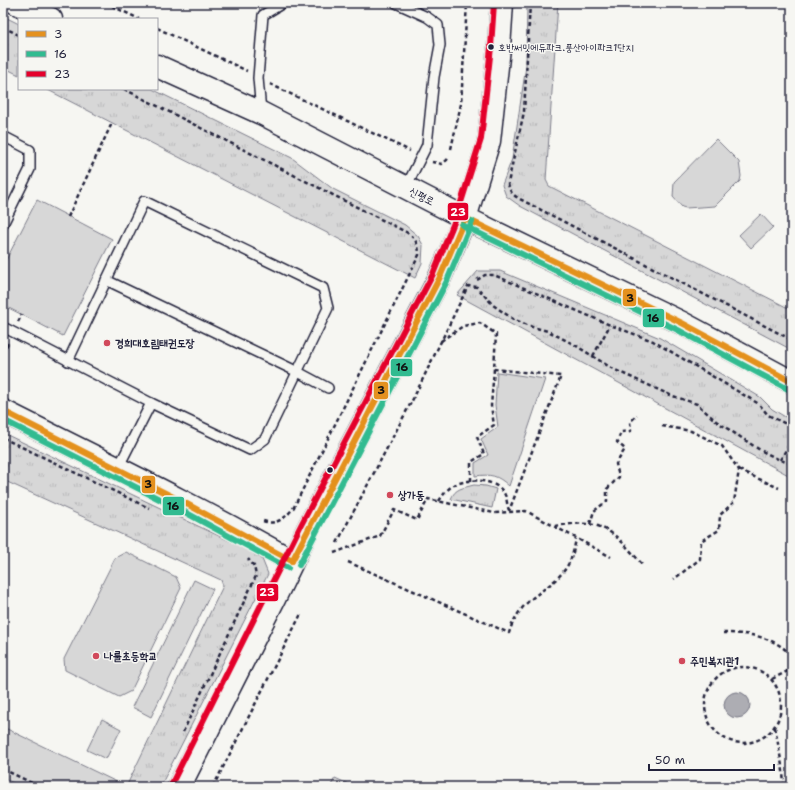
<svg xmlns="http://www.w3.org/2000/svg" width="795" height="790" viewBox="0 0 795 790" font-family="'Shantell Sans','Poor Story',sans-serif">
<defs>
<pattern id="grass-tufts" width="24" height="20" patternUnits="userSpaceOnUse"><rect width="24" height="20" fill="#d7d7d7"/><path d="M3 7l-1-3M5 7V3M7 7l1-3M15 17l-1-3M17 17v-4M19 17l1-3" fill="none" stroke="#b8b8b9"/></pattern>
</defs>
<rect width="100%" height="100%" fill="#f6f6f2"/>
<filter id="ink" filterUnits="userSpaceOnUse"><feTurbulence type="fractalNoise" baseFrequency=".025" numOctaves="2"/><feDisplacementMap in="SourceGraphic" scale="8" xChannelSelector="R" yChannelSelector="G"/><feConvolveMatrix kernelMatrix="1 2 1 2 8 2 1 2 1" color-interpolation-filters="sRGB"/></filter>
<g filter="url(#ink)">
<!-- grass -->
<g fill="url(#grass-tufts)" stroke="#7c7c89">
<polygon points="527,3 558,3 546,180 549,186 792,310 792,350 520,206 506,196 502,185 512,159 526,66"/>
<polygon points="3,16 19,24 19,75 3,67"/>
<polygon points="46,89 152,89 292,158 333,189 405,225 418,236 423,245 422,263 415,278"/>
<polygon points="478,271 500,271 660,338 760,397 772,409 792,421 792,477 457,295"/>
<polygon points="3,433 242,547 262,559 268,574 160,787 126,787 223,586 221,580 3,480"/>
<path d="M474 485 486 486 496 489 492 508 451 499C455 488 463 488 474 485Z"/>
</g>
<!-- green -->
<g fill="#d7d7d7" stroke="#7c7c89">
<polygon points="716,139 739,162 741,176 740,181 715,206 686,208 682,207 673,197 674,182"/>
<polygon points="37,200 112,239 63,336 3,305 3,266"/>
<polygon points="761,214 773,227 751,248 739,235"/>
<path d="M497 372 545 379 509 486C497 475 491 474 475 476V463L488 455 481 439 498 427 495 405Z"/>
<polygon points="126,552 176,577 181,588 131,691 119,697 65,670 64,659 115,558"/>
<polygon points="194,580 213,589 151,717 132,707"/>
<polygon points="102,719 121,729 106,759 87,750"/>
<polygon points="3,727 127,787 22,787 3,778"/>
<polygon points="335,778 355,787 330,787"/>
</g>
<!-- water -->
<circle fill="#adadb3" stroke="#757583" cx="737" cy="705" r="13"/>
<g fill="none" stroke-linecap="round" stroke-linejoin="round">
<!-- service casing -->
<g stroke="#22223b" stroke-width="12">
<g id="service">
<polyline points="396,3 427,17 438,25 440,45 434,77 427,145 406,187"/>
<polyline points="261,112 258,78 263,15 283,3"/>
<polyline points="3,136 30,150 30,169 3,224"/>
<polyline points="106,280 298,372 328,388"/>
<polyline points="3,327 151,403"/>
<polyline points="68,361 144,201 323,288 328,308 265,439 250,450 151,403 118,468"/>
</g>
</g>
<!-- tertiary casing -->
<g stroke="#22223b" stroke-width="25">
<g id="tertiary">
<path d="M3 411C100 460 198 507 292 561"/>
<polyline points="179,787 274,599 308,529 440,277 465,218"/>
</g>
</g>
<!-- secondary casing -->
<g stroke="#22223b" stroke-width="25">
<g id="secondary">
<polyline points="16,3 51,19"/>
<polyline points="157,66 261,113 465,218 682,323 792,382"/>
<polyline points="465,218 489,141 499,48 502,3"/>
</g>
</g>
<!-- path -->
<g stroke="#22223b" stroke-width="2.5" stroke-dasharray="4 3" stroke-linecap="butt">
<polyline points="106,3 139,19"/>
<path d="M530 3 524 112 508 183C509 191 512 194 518 198L792 340"/>
<polyline points="3,27 19,35"/>
<polyline points="157,28 247,71"/>
<polyline points="270,84 410,151"/>
<path d="M124 89 406 232C415 238 419 244 419 255L294 507C286 518 275 527 261 520"/>
<polyline points="451,149 461,104 467,3"/>
<polyline points="432,162 442,164 447,160 449,156"/>
<polyline points="68,217 112,123"/>
<polyline points="477,280 485,275 494,275 610,325 653,341 759,404 768,415 792,427"/>
<polyline points="18,322 22,314"/>
<polyline points="441,341 463,326 480,323 496,334 494,369 561,376 509,511"/>
<polyline points="3,353 8,343"/>
<polyline points="593,356 610,325"/>
<polyline points="662,426 691,431 722,446 739,470 734,502 720,515 719,530 701,541 700,559 674,579"/>
<polyline points="3,438 149,508"/>
<polyline points="780,460 792,440"/>
<polyline points="739,470 779,488"/>
<polyline points="471,481 471,462 484,454 477,437 494,425 491,406 494,369"/>
<path d="M439 501C443 495 448 488 454 485 469 478 497 478 505 495 507 499 507 506 509 510"/>
<polyline points="590,524 594,511 607,501 607,489 619,477 616,464 625,449 617,442 621,432 631,431 630,422 637,415"/>
<path d="M555 526C603 518 612 530 642 564"/>
<polyline points="337,543 415,395 468,286 477,287 493,305 513,319 532,327 548,331 575,345 613,369 670,395 697,404 716,421 760,450 780,460 792,464"/>
<polyline points="334,553 380,536 394,510 417,520 428,499 494,513 526,511 611,557"/>
<path d="M348 562 509 633C512 623 517 614 524 606 537 592 555 584 566 568 572 559 574 549 576 539"/>
<path d="M723 633C748 633 774 636 792 656"/>
<circle cx="743" cy="705" r="38"/>
<polyline points="772,679 792,669"/>
<polyline points="775,727 783,771 784,787"/>
<polyline points="183,732 256,576 254,566 248,559"/>
<polyline points="3,769 40,787"/>
<polyline points="213,787 301,614"/>
</g>
<!-- service -->
<use href="#service" stroke="#f6f6f2" stroke-width="9"/>
<!-- tertiary -->
<use href="#tertiary" stroke="#f6f6f2" stroke-width="22"/>
<!-- secondary -->
<use href="#secondary" stroke="#f6f6f2" stroke-width="22"/>
<!-- bus-1 casing -->
<g stroke="#f6f6f2" stroke-width="9">
<g id="bus-1">
<polyline points="465,218 682,323 792,382"/>
<polyline points="3,411 185,503 292,561"/>
<polyline points="292,561 440,277 465,218"/>
</g>
</g>
<!-- bus-2 casing -->
<g stroke="#f6f6f2" stroke-width="9">
<g id="bus-2">
<polyline points="462,225 678,330 788,389"/>
<polyline points="3,420 181,510 288,568"/>
<polyline points="299,565 447,281 472,221"/>
</g>
</g>
<!-- bus-3 casing -->
<g stroke="#f6f6f2" stroke-width="9">
<polyline id="bus-3" points="172,783 301,525 433,274 457,215 481,139 491,47 494,3"/>
</g>
<!-- bus-1 -->
<use href="#bus-1" stroke="#e4911f" stroke-width="6"/>
<!-- bus-2 -->
<use href="#bus-2" stroke="#31bb90" stroke-width="6"/>
<!-- bus-3 -->
<use href="#bus-3" stroke="#e4002b" stroke-width="6"/>
</g>
</g>
<!-- markers -->
<g fill="#22223b" stroke="#f6f6f2" stroke-width="1.5">
<circle cx="491" cy="47" r="3.5"/>
<circle cx="330" cy="470" r="3.5"/>
</g>
<g fill="#d1495b" stroke="#f6f6f2" stroke-width="1.5">
<circle cx="107" cy="343" r="4"/>
<circle cx="390" cy="495" r="4"/>
<circle cx="96" cy="656" r="4"/>
<circle cx="682" cy="661" r="4"/>
</g>
<g text-anchor="middle" stroke-width="3" stroke-linejoin="round" paint-order="stroke">
<!-- bus labels -->
<g font-size="10" fill="#22223b" stroke="#f6f6f2" text-anchor="start">
<text x="498" y="51">호반써밋에듀파크.풍산아이파크1단지</text>
</g>
<!-- street labels -->
<g font-size="11" fill="#22223b" stroke="#f6f6f2">
<text transform="translate(422 196) rotate(27)" y="4">신평로</text>
</g>
<!-- poi labels -->
<g font-size="11" font-weight="bold" fill="#22223b" stroke="#f6f6f2" text-anchor="start">
<text x="115" y="347">경희대호림태권도장</text>
<text x="398" y="499">상가동</text>
<text x="104" y="660">나룰초등학교</text>
<text x="690" y="665">주민복지관1</text>
</g>
</g>
<g stroke="#f6f6f2" stroke-width="1.5">
<rect x="447" y="202" width="22" height="19" rx="4" fill="#e4002b"/>
<rect x="622" y="288" width="15" height="19" rx="4" fill="#e4911f"/>
<rect x="642" y="308" width="23" height="20" rx="4" fill="#31bb90"/>
<rect x="390" y="358" width="23" height="19" rx="4" fill="#31bb90"/>
<rect x="373" y="381" width="16" height="19" rx="4" fill="#e4911f"/>
<rect x="141" y="475" width="15" height="19" rx="4" fill="#e4911f"/>
<rect x="162" y="496" width="23" height="20" rx="4" fill="#31bb90"/>
<rect x="256" y="583" width="23" height="19" rx="4" fill="#e4002b"/>
</g>
<g font-size="11" text-anchor="middle" font-weight="bold" fill="#fff">
<text x="458" y="216">23</text>
<text x="267" y="596">23</text>
</g>
<g font-size="11" text-anchor="middle" font-weight="bold" fill="#111">
<text x="630" y="302">3</text>
<text x="653" y="322">16</text>
<text x="402" y="371">16</text>
<text x="381" y="394">3</text>
<text x="148" y="488">3</text>
<text x="173" y="510">16</text>
</g>
<!-- margin -->
<rect width="795" height="790" fill="none" stroke="#f6f6f2" stroke-width="16"/>
<rect x="8" y="8" width="779" height="774" fill="none" stroke="#22223b" stroke-width="1.5" filter="url(#ink)"/>
<!-- legend -->
<rect x="18" y="18" width="140" height="72" fill="#f6f6f2" stroke="#a1a1a9"/>
<rect x="26" y="31" width="20" height="6" fill="#e4911f" stroke="#a1a1a9"/>
<text x="54" y="38" font-size="12" fill="#22223b">3</text>
<rect x="26" y="51" width="20" height="6" fill="#31bb90" stroke="#a1a1a9"/>
<text x="54" y="58" font-size="12" fill="#22223b">16</text>
<rect x="26" y="71" width="20" height="6" fill="#e4002b" stroke="#a1a1a9"/>
<text x="54" y="78" font-size="12" fill="#22223b">23</text>
<!-- scale -->
<path d="M649 764v6h125v-6" fill="none" stroke="#22223b" stroke-width="2"/>
<text x="655" y="764" font-size="12" fill="#22223b" stroke="#f6f6f2" stroke-width="3" paint-order="stroke">50 m</text>
</svg>
